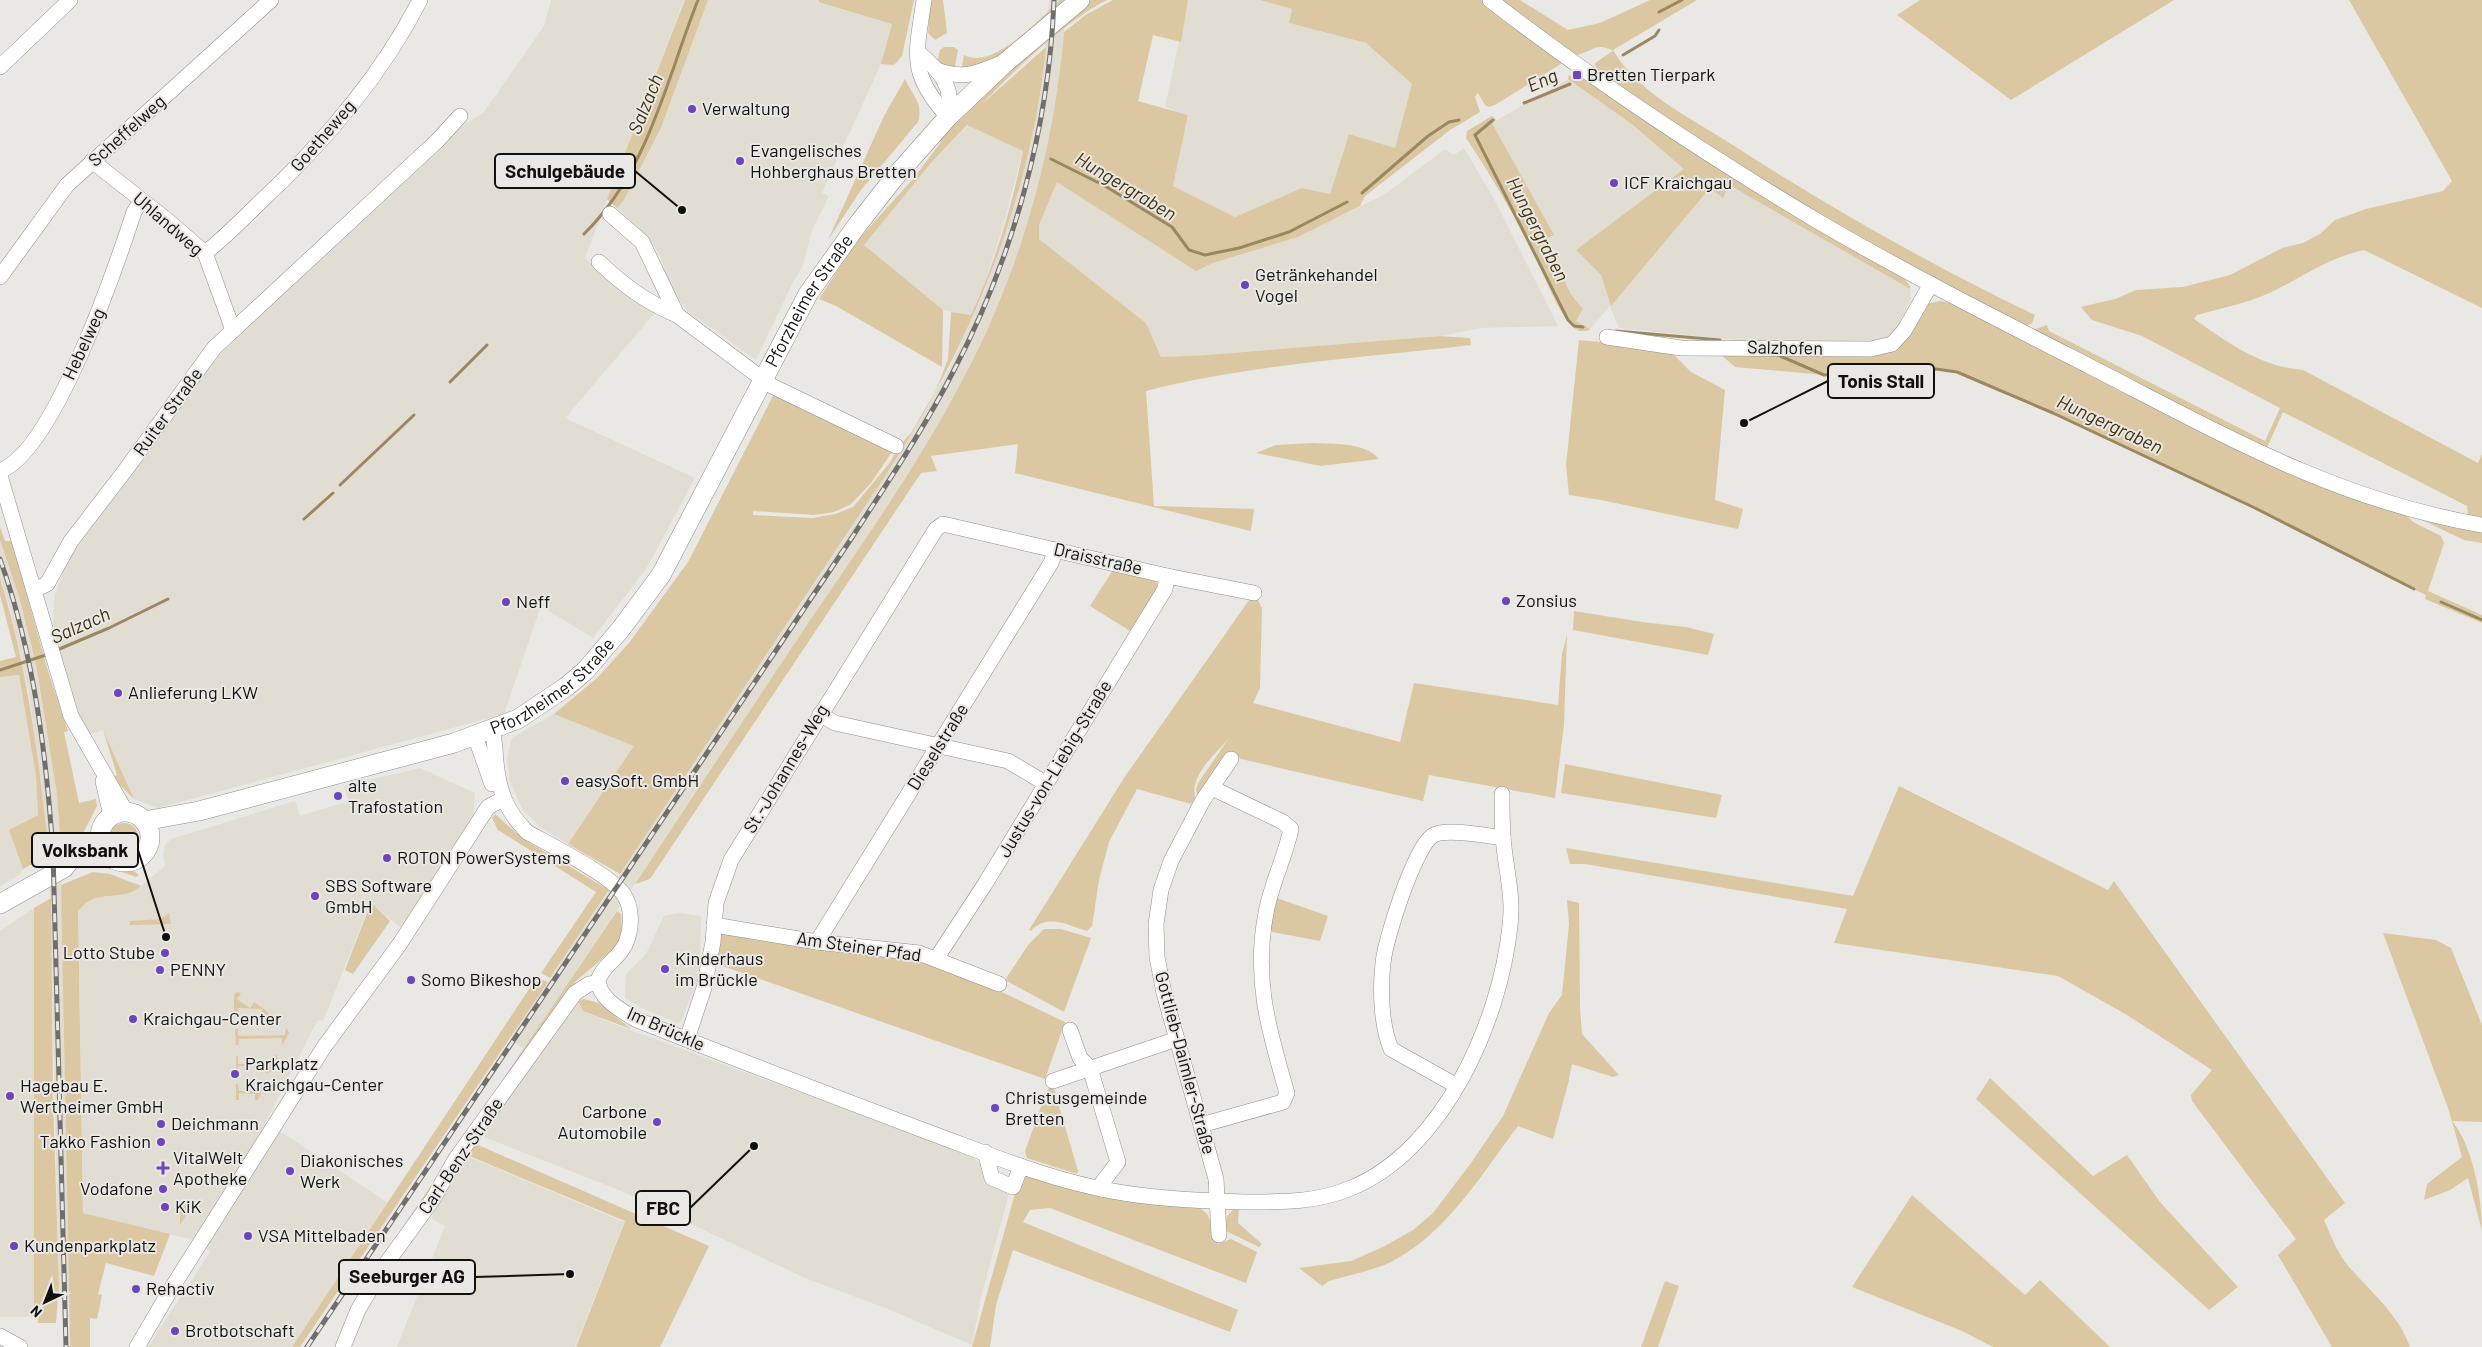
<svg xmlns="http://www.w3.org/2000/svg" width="2482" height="1347" viewBox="0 0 2482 1347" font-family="Barlow,sans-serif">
<rect width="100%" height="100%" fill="#eae8e4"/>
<!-- built -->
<g fill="#e2ddd2">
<polygon points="551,0 684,0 585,258 654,314 565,418 695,478 646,569 593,638 541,606 504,714 158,808 134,799 103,730 88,735 71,702 53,624 55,595 64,569 76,547 122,488 180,402 221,353 434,155 460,128 484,112 544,26"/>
<polygon points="708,0 900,0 881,64 822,193 829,196 812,230 803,266 793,282 756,360 687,311 670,286 661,258 648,237 617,208 624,200 661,129"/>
<polygon points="1049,0 1066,0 1061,70 1049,140 1031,213 1003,295 964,379 920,455 863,543 524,1049 510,1039 848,533 905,445 949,370 986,288 1014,207 1032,136 1044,68"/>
<polygon points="1188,0 1260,0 1292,9 1289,23 1366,43 1412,84 1395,148 1349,134 1330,194 1302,188 1235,217 1173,186 1188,115 1165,107"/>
<polygon points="1568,79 1633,125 1685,169 1576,250 1601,275 1611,305 1710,188 1729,185 1910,289 1911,300 1894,334 1871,349 1761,347 1735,340 1619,328 1610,306 1590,329 1576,321 1583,309 1572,295 1544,239 1553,235 1492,123"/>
<polygon points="968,125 1023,151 1003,226 983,288 971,315 941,310 863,245 931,163"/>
<polygon points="1464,148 1493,197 1558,326 1481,328 1440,336 1207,355 1161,357 1146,323 1039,239 1039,225 1057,181 1197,270 1213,263 1298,237 1385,194 1445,149 1454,155"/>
<polygon points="0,540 19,597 36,664 57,794 61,851 69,1299 64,1299 56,1300 59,1283 49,855 29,693 10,609 0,578"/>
<polygon points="19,675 36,776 38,815 9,830 23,869 19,875 0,886 0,677"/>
<polygon points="554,714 635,746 568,844 539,826 522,809 510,781 507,758 511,740 515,736"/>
<polygon points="420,768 475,793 473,821 403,929 370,904 323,1021 318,1020 314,1027 266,1122 388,1203 292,1347 148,1347 210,1252 194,1240 83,1213 78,888 136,883 141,886 165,866 163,853 165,845 171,839 295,801 300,816 349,801 344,786"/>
<polygon points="34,908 34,1317 0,1317 0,931"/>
<polygon points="679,913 701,916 700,964 697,981 684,1014 681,1021 677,1023 642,1008 625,998 626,974 646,954 664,916"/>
<polygon points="578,1001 583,1011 614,1024 972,1156 985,1169 984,1180 1010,1190 981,1297 972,1345 888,1309 805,1278 619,1190 484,1137 508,1096"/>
<polygon points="467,1156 624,1222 575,1347 397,1347 445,1226 431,1218"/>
</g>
<!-- green -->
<g fill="#dbc8a2">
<polygon points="685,0 708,0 661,128 624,200 617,208 607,199"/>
<polygon points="819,0 914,0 902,56 894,65 881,64 892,24 819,2"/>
<polygon points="930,0 943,0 947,33 935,40 928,33"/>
<path d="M1060 0H1066C1037 25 1000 64 961 72L964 55C993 71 1040 18 1060 0Z"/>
<path d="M1080 0H1107C1064 22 1016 69 982 104L1046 47C1031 202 969 348 884 478L620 874 568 844 634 746 554 714 597 678 629 643 688 562 776 390 894 449 871 483 851 504 834 512 814 515 753 511V515L813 518 835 514 853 507 888 465 901 444 911 433 936 390 948 359 951 312 971 315C995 263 1012 207 1023 151L967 125 931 163 864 245 943 310 942 367 836 306 819 299 856 242 913 179 941 142 932 134Z"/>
<path d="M1113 0H1188L1181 42 1153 35 1138 101 1188 115 1173 186 1235 217 1302 188 1330 194 1349 134 1395 148 1412 84 1366 43 1289 23 1292 9 1260 0H1520L1568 30 1600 23 1650 0H1697L1613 50C1637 92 1689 117 1728 142 1827 206 1929 264 2035 315L2032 323 2025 327 1816 216 1596 72 1595 63 1613 51C1596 41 1592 53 1575 55L1495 105 1489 107 1485 105 1478 93 1475 97 1480 112 1450 130 1365 196 1360 206 1298 237 1213 263 1196 271 1057 182 1039 225V239L1146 323 1161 357 1207 355 1440 336 1470 338 1471 345C1362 358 1253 364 1146 391L1154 506 1254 509 1251 531 1015 473 1018 444 931 456 937 471 921 473 650 879 635 884C695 793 755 703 815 613 867 537 920 461 963 379 1020 272 1054 152 1064 32L1087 14Z"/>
<polygon points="1920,0 2174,0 2011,100 1897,15"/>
<path d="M2349 0H2482V308L2364 250C2330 257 2302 277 2272 292 2248 303 2222 308 2197 315L2194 319C2227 342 2261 367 2303 370L2478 463 2482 454V519L2468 516 2467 506 2283 412 2266 450 2036 333 2035 329 2047 325 2049 331 2265 441 2280 408 2142 336 2092 320 2081 307 2115 299 2136 290 2183 287 2230 275 2282 248 2303 243 2320 234 2335 220 2366 209 2443 191 2452 181Z"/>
<polygon points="944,47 954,47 958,50 954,71 941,64 938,59 940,50"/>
<polygon points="1569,75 1581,77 1665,134 1900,273 1910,286 1910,289 1729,185 1723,198 1710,188 1611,306 1601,275 1576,250 1684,169 1633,125 1568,79"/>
<path d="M905 79C912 94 924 104 918 122L861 190 828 240 884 116Z"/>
<path d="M1492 116 1496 120 1492 123 1554 235 1545 239 1571 294 1583 309 1576 321 1590 329 1587 331H1579C1560 321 1544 274 1534 253 1513 214 1491 175 1466 138L1467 131Z"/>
<polygon points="1940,301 1955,304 2406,515 2413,522 2441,536 2444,543 2428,591 2482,615 2482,623 2425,599 2426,595 2391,579 2255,508 2053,413 1957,372 1936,369 1824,375 1735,367 1719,353 1895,348 1927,304"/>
<polygon points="1579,340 1662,348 1674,355 1691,372 1725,390 1715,500 1743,509 1738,529 1601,500 1569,495 1566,465"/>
<path d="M1313 443C1333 444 1365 442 1379 459L1321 466 1256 453 1276 445Z"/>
<polygon points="2420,519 2482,531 2482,543 2464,540"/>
<polygon points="0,527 5,541 12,541 48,671 68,731 64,732 79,803 96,799 97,806 79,841 61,851 57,794 36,664 19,597 0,540"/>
<polygon points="1113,570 1152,578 1157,583 1157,589 1130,631 1090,606"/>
<path d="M0 578C28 668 39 761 49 855L23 869 9 830 38 815 36 776 19 675 0 677V661L16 657 0 595Z"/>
<path d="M1254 593 1262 608 1260 688 1253 703 1400 742 1414 683 1558 705 1562 654 1567 635 1564 724 1555 798 1429 775 1423 801 1224 755 1198 795 1196 790 1198 783 1229 738C1215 755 1190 774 1195 798L1191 804 1137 789 1109 842 1099 880 1092 926 1087 931C1067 925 1047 913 1031 931L1029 930 1124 778Z"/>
<polygon points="1574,611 1642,622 1686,627 1714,634 1708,655 1573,630"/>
<polygon points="103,730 134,799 112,777 117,775"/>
<polygon points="1565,764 1722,795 1716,818 1561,793"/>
<path d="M1899 786 2108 890 2114 881 2345 1203 2324 1220C2331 1236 2338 1255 2350 1268 2371 1292 2399 1315 2410 1347H2332L2278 1255 2296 1239 2192 1101 2191 1095 2212 1070 2127 1015 2058 976 1834 943 1847 909 1585 864H1570L1566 848 1853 896Z"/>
<polygon points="495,814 523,839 609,890 550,978 541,973 596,892 498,830 492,818"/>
<circle cx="124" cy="837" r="14"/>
<polygon points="97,862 131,869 139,875 136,877 113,869 97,867"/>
<path d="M93 872 110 874 141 886C124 903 93 887 79 911L78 908 83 1213 170 1234 154 1276 106 1263 98 1294 102 1295 97 1319 90 1318V1347H70L61 885Z"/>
<polygon points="1274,897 1328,916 1320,941 1267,931"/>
<polygon points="51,898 53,1099 59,1283 56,1323 38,1323 38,1317 34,1317 34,908"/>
<path d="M1567 900 1579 903 1580 1006 1582 1034 1619 1075 1613 1077 1572 1064 1568 1084 1553 1139 1518 1126C1481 1175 1447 1233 1391 1262 1372 1271 1349 1275 1329 1281L1322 1286 1299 1268 1351 1261 1383 1247 1413 1230 1433 1213 1471 1163 1503 1116 1549 1013 1562 995 1569 924Z"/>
<polygon points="371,903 390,921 353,974 345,970"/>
<polygon points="617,911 621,914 622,932 617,946 576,981 434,1187 390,1246"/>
<polygon points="169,913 171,924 130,925 130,921 161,919"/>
<polygon points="1044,929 1061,929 1091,938 1064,1012 1005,980 1028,945"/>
<polygon points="721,932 919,953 1065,1022 1045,1079 714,963"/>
<path d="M2383 933 2436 940 2451 948 2482 1025V1122L2452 1121C2473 1146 2482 1198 2482 1231L2468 1178 2450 1190 2424 1200 2427 1184 2462 1157 2448 1108Z"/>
<polygon points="539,979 548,982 300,1347 292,1347 533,983"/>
<polygon points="236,992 241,993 237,999 250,1008 254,1002 268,1012 269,1015 262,1016 262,1009 238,1008 237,1016 234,1016 234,995"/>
<polygon points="584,999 599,1003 631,1029 583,1011 578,1001"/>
<polygon points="286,1027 289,1033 282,1046 282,1038 239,1039 238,1045 236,1045 235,1029 238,1029 238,1036 285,1035"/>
<polygon points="275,1054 278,1058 271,1072 266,1073 267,1066 238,1066 238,1073 236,1073 236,1056 238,1056 238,1064 274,1064"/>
<polygon points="1990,1078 2093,1176 2127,1155 2160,1202 2238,1287 2209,1310 1976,1099"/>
<polygon points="1052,1082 1078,1171 1077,1174 1027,1158 1025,1151 1046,1093"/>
<polygon points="259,1083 263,1084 264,1086 258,1100 255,1100 255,1094 239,1093 239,1100 236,1100 236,1084 238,1084 239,1091 258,1091"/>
<polygon points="476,1144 709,1246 660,1347 576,1347 625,1221 467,1155"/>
<polygon points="1021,1172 1199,1207 1208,1215 1218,1244 1231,1239 1257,1252 1246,1283 1050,1208 1030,1210 1023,1222 1238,1310 1230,1332 1013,1250 996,1305 990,1347 972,1347"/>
<polygon points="1912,1195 2025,1295 2040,1280 2110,1347 1993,1347 1962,1331 1852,1287"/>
<polygon points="180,1202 195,1202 180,1225"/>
<polygon points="1239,1208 1238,1223 1262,1244 1259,1247 1224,1230 1227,1216 1234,1209"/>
<polygon points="1665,1281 1679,1286 1658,1347 1641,1347"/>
</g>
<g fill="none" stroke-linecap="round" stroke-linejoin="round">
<!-- stream -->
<g stroke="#9b8861" stroke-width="3">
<polyline points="1659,12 1682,0"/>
<polyline points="1623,55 1655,36 1659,30"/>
<polyline points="1524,103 1570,84"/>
<polyline points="1493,120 1475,135 1568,320 1574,326 1583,327"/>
<polyline points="1051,159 1105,186 1172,227 1189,250 1205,255 1239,248 1289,232 1347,202"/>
<polyline points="1362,193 1428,136 1449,122 1459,120"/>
<path d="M584 234C648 171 666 81 698 0"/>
<polyline points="1616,331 1720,340"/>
<polyline points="1778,355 1824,375 1936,369 1957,372 2053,413 2255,508 2414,589"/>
<polyline points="450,382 487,345"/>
<polyline points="340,485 414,415"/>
<polyline points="304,519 333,493"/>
<polyline points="2441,602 2482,620"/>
<polyline points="57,650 109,628 168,599"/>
<polyline points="0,670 49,654"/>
</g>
<!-- minor casing -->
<g stroke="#908f8b" stroke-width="16">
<g id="minor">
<path d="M924 0C916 55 908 73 948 117"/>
<path d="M1490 0C1593 80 1702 152 1814 219 1904 272 1997 319 2089 366 2220 433 2335 500 2482 525"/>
<path d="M919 53C940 71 955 87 948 117"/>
<polyline points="0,67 70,0"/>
<path d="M937 70C965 80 976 73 1002 63"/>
<polyline points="92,161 167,220 205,253 233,330"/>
<polyline points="610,214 642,242 677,315 772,386 896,446"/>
<path d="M205 253C223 239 239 223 255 207 320 147 380 79 420 0"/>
<path d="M599 262C623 285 646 302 677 315"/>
<polyline points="0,277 67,185 271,0"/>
<polyline points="1607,337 1681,348 1871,349 1892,344 1904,331 1931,284"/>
<path d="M0 471C54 451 116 267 134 212L141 201"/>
<polyline points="0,476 71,716 126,812"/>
<polyline points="34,590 47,584 71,541 127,468 214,348 437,141 460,116"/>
<polyline points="820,714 835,723 1008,761 1045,783"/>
<path d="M492 730C495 741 495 751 496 762 499 791 506 811 527 832 550 845 611 875 624 895 632 907 632 926 627 940 622 957 604 963 598 980 599 999 621 1010 635 1019 732 1058 830 1095 928 1132 988 1154 1049 1180 1112 1191 1155 1199 1199 1201 1244 1202 1280 1202 1316 1203 1351 1188 1444 1150 1500 1021 1510 926 1514 895 1505 867 1503 836 1502 822 1502 808 1502 794"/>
<polyline points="475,736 492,784"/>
<polyline points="103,781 111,816"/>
<polyline points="714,925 817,942 919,953 999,984"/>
<polyline points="817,942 1051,563 1056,549"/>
<polyline points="936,959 985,884 1165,589 1167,576"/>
<polyline points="1070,1030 1080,1058 1090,1068 1118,1162 1102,1183 1101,1189"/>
<polyline points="687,1039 704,988 713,942 716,903 731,860 936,529 943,524 1167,576 1254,593"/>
<polyline points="1053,1081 1177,1039"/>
<path d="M1457 1086 1391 1049C1381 1025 1380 989 1383 963 1385 940 1414 849 1432 836 1445 827 1487 836 1503 838"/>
<path d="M1201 1125 1283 1102 1287 1093C1269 1031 1253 979 1266 913 1271 884 1285 858 1291 829L1283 822 1212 788"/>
<polyline points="985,1152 992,1178 1013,1187 1021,1166"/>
<polyline points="1219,1235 1216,1179 1164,993 1157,957 1156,924 1161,890 1171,861 1203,800 1231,759"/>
<polyline points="0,1336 20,1347"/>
<polyline points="137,1347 171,1289 324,1047 399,945 488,807 503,799"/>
<polyline points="343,1347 358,1310 383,1268 433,1199 455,1160 575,993 589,984 598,983"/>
</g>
</g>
<!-- major casing -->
<g stroke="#908f8b" stroke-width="20">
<g id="major">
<circle cx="125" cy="837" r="25"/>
<path id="s1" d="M144 821 199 811 454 743 518 719 566 687 585 671 620 630 661 575 808 294 858 224 894 178 948 117 1006 62 1080 0"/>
<polyline points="0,904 64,868 71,859 100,841"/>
</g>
</g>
<!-- minor -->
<use href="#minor" stroke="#fff" stroke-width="15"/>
<!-- major -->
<use href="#major" stroke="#fff" stroke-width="19"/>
<!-- rail casing -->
<g stroke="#716f6d" stroke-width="5">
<g id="rail">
<path d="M0 559C34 654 46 752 53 852L66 1347"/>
<path d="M307 1347 853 536C887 483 924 429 953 372 1013 258 1049 129 1054 0"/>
</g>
</g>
<!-- rail -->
<use href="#rail" stroke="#eae8e4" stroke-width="3" stroke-dasharray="9" stroke-linecap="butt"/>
</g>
<!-- markers -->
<g fill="#6e44bc" stroke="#eae8e4" stroke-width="2">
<rect x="1572" y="70" width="10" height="10" rx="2.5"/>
<circle cx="692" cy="109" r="5"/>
<circle cx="740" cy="161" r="5"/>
<circle cx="1614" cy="183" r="5"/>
<circle cx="1245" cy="285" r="5"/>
<circle cx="1506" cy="601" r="5"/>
<circle cx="506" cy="602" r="5"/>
<circle cx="118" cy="693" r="5"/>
<circle cx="565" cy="781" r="5"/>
<circle cx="338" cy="796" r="5"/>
<circle cx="387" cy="858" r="5"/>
<circle cx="315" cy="896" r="5"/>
<circle cx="165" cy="953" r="5"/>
<circle cx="665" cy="969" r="5"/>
<circle cx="160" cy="970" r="5"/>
<circle cx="411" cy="980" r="5"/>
<circle cx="133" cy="1019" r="5"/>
<circle cx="235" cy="1074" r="5"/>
<circle cx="10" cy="1096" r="5"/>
<circle cx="995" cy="1108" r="5"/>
<circle cx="657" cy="1122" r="5"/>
<circle cx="161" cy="1124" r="5"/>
<circle cx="161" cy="1142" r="5"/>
<path d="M160.5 1160.5h5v5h5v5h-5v5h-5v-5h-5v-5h5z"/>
<circle cx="290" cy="1171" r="5"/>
<circle cx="163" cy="1189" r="5"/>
<circle cx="165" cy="1207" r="5"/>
<circle cx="248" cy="1236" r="5"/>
<circle cx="14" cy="1246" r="5"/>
<circle cx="136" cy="1289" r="5"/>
<circle cx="175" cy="1331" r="5"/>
</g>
<g text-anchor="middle" stroke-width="4" stroke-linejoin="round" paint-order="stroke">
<!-- poi labels -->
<g font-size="18" fill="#11100f" stroke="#eae8e4" text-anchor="start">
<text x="1587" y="81">Bretten Tierpark</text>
<text x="702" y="115">Verwaltung</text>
<text x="750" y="157">Evangelisches<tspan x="750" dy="21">Hohberghaus Bretten</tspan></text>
<text x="1624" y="189">ICF Kraichgau</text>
<text x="1255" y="281">Getränkehandel<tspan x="1255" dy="21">Vogel</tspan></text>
<text x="1516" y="607">Zonsius</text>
<text x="516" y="608">Neff</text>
<text x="128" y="699">Anlieferung LKW</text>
<text x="575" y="787">easySoft. GmbH</text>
<text x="348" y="792">alte<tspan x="348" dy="21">Trafostation</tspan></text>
<text x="397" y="864">ROTON PowerSystems</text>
<text x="325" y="892">SBS Software<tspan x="325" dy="21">GmbH</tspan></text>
<text x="155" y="959" text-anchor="end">Lotto Stube</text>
<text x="675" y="965">Kinderhaus<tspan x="675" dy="21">im Brückle</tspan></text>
<text x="170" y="976">PENNY</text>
<text x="421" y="986">Somo Bikeshop</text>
<text x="143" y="1025">Kraichgau-Center</text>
<text x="245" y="1070">Parkplatz<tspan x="245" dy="21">Kraichgau-Center</tspan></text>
<text x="20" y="1092">Hagebau E.<tspan x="20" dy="21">Wertheimer GmbH</tspan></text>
<text x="1005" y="1104">Christusgemeinde<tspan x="1005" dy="21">Bretten</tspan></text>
<text x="647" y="1118" text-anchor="end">Carbone<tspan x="647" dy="21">Automobile</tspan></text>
<text x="171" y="1130">Deichmann</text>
<text x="151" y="1148" text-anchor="end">Takko Fashion</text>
<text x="173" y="1164">VitalWelt<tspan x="173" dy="21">Apotheke</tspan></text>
<text x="300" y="1167">Diakonisches<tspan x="300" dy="21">Werk</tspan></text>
<text x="153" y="1195" text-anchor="end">Vodafone</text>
<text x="175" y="1213">KiK</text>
<text x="258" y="1242">VSA Mittelbaden</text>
<text x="24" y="1252">Kundenparkplatz</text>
<text x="146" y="1295">Rehactiv</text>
<text x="185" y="1337">Brotbotschaft</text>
</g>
<!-- street labels -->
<g font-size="18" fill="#11100f" stroke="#eae8e4">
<text transform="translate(127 131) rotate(-42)" y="6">Scheffelweg</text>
<text transform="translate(323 136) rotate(-49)" y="6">Goetheweg</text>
<text transform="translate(168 224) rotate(41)" y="6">Uhlandweg</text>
<text dy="6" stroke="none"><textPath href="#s1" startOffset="905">Pforzheimer Straße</textPath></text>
<text transform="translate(84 344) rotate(-65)" y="6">Hebelweg</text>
<text transform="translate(1785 348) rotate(1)" y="6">Salzhofen</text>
<text transform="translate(168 412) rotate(-54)" y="6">Ruiter Straße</text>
<text transform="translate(1098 559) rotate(13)" y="6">Draisstraße</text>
<text dy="6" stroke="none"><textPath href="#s1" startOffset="435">Pforzheimer Straße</textPath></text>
<text transform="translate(938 747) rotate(-58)" y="6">Dieselstraße</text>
<text transform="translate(786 769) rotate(-59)" y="6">St.-Johannes-Weg</text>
<text transform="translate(1055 769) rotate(-59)" y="6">Justus-von-Liebig-Straße</text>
<text transform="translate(859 947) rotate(8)" y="6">Am Steiner Pfad</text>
<text transform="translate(666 1029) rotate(24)" y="6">Im Brückle</text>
<text transform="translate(1185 1063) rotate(75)" y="6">Gottlieb-Daimler-Straße</text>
<text transform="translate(461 1156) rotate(-56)" y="6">Carl-Benz-Straße</text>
</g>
<!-- water labels -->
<g font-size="19" font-style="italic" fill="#403210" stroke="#eae8e4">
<text transform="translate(1542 80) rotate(-23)" y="7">Eng</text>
<text transform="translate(645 104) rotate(-68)" y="7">Salzach</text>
<text transform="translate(1126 186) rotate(31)" y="7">Hungergraben</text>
<text transform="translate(1538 229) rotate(63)" y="7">Hungergraben</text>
<text transform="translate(2110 424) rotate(25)" y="7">Hungergraben</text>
<text transform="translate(80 625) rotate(-24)" y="7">Salzach</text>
</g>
</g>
<!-- callouts -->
<path fill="none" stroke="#11100f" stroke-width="2" d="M682 210L635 171M1744 423L1828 381M166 937L138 850M754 1146L690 1208M570 1274L475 1277"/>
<g fill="#11100f" stroke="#eae8e4" stroke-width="2">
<circle cx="682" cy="210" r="5"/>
<circle cx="1744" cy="423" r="5"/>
<circle cx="166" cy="937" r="5"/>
<circle cx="754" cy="1146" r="5"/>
<circle cx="570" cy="1274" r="5"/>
</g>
<g fill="#eae8e4" stroke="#11100f" stroke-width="2">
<rect x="495" y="154" width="140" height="34" rx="5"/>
<rect x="1828" y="364" width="106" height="34" rx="5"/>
<rect x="32" y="833" width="106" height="34" rx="5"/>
<rect x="636" y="1191" width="54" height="34" rx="5"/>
<rect x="339" y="1260" width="136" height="34" rx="5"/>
</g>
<g font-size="19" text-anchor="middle" font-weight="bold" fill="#11100f">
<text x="565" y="178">Schulgebäude</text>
<text x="1881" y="388">Tonis Stall</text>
<text x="85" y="857">Volksbank</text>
<text x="663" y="1215">FBC</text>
<text x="407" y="1283">Seeburger AG</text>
</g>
<!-- north arrow -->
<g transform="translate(45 1302) rotate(223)" stroke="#eae8e4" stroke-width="4" paint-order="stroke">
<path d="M0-4L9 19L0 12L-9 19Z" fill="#11100f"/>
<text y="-8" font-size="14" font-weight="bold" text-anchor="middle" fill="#11100f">N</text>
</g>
</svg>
